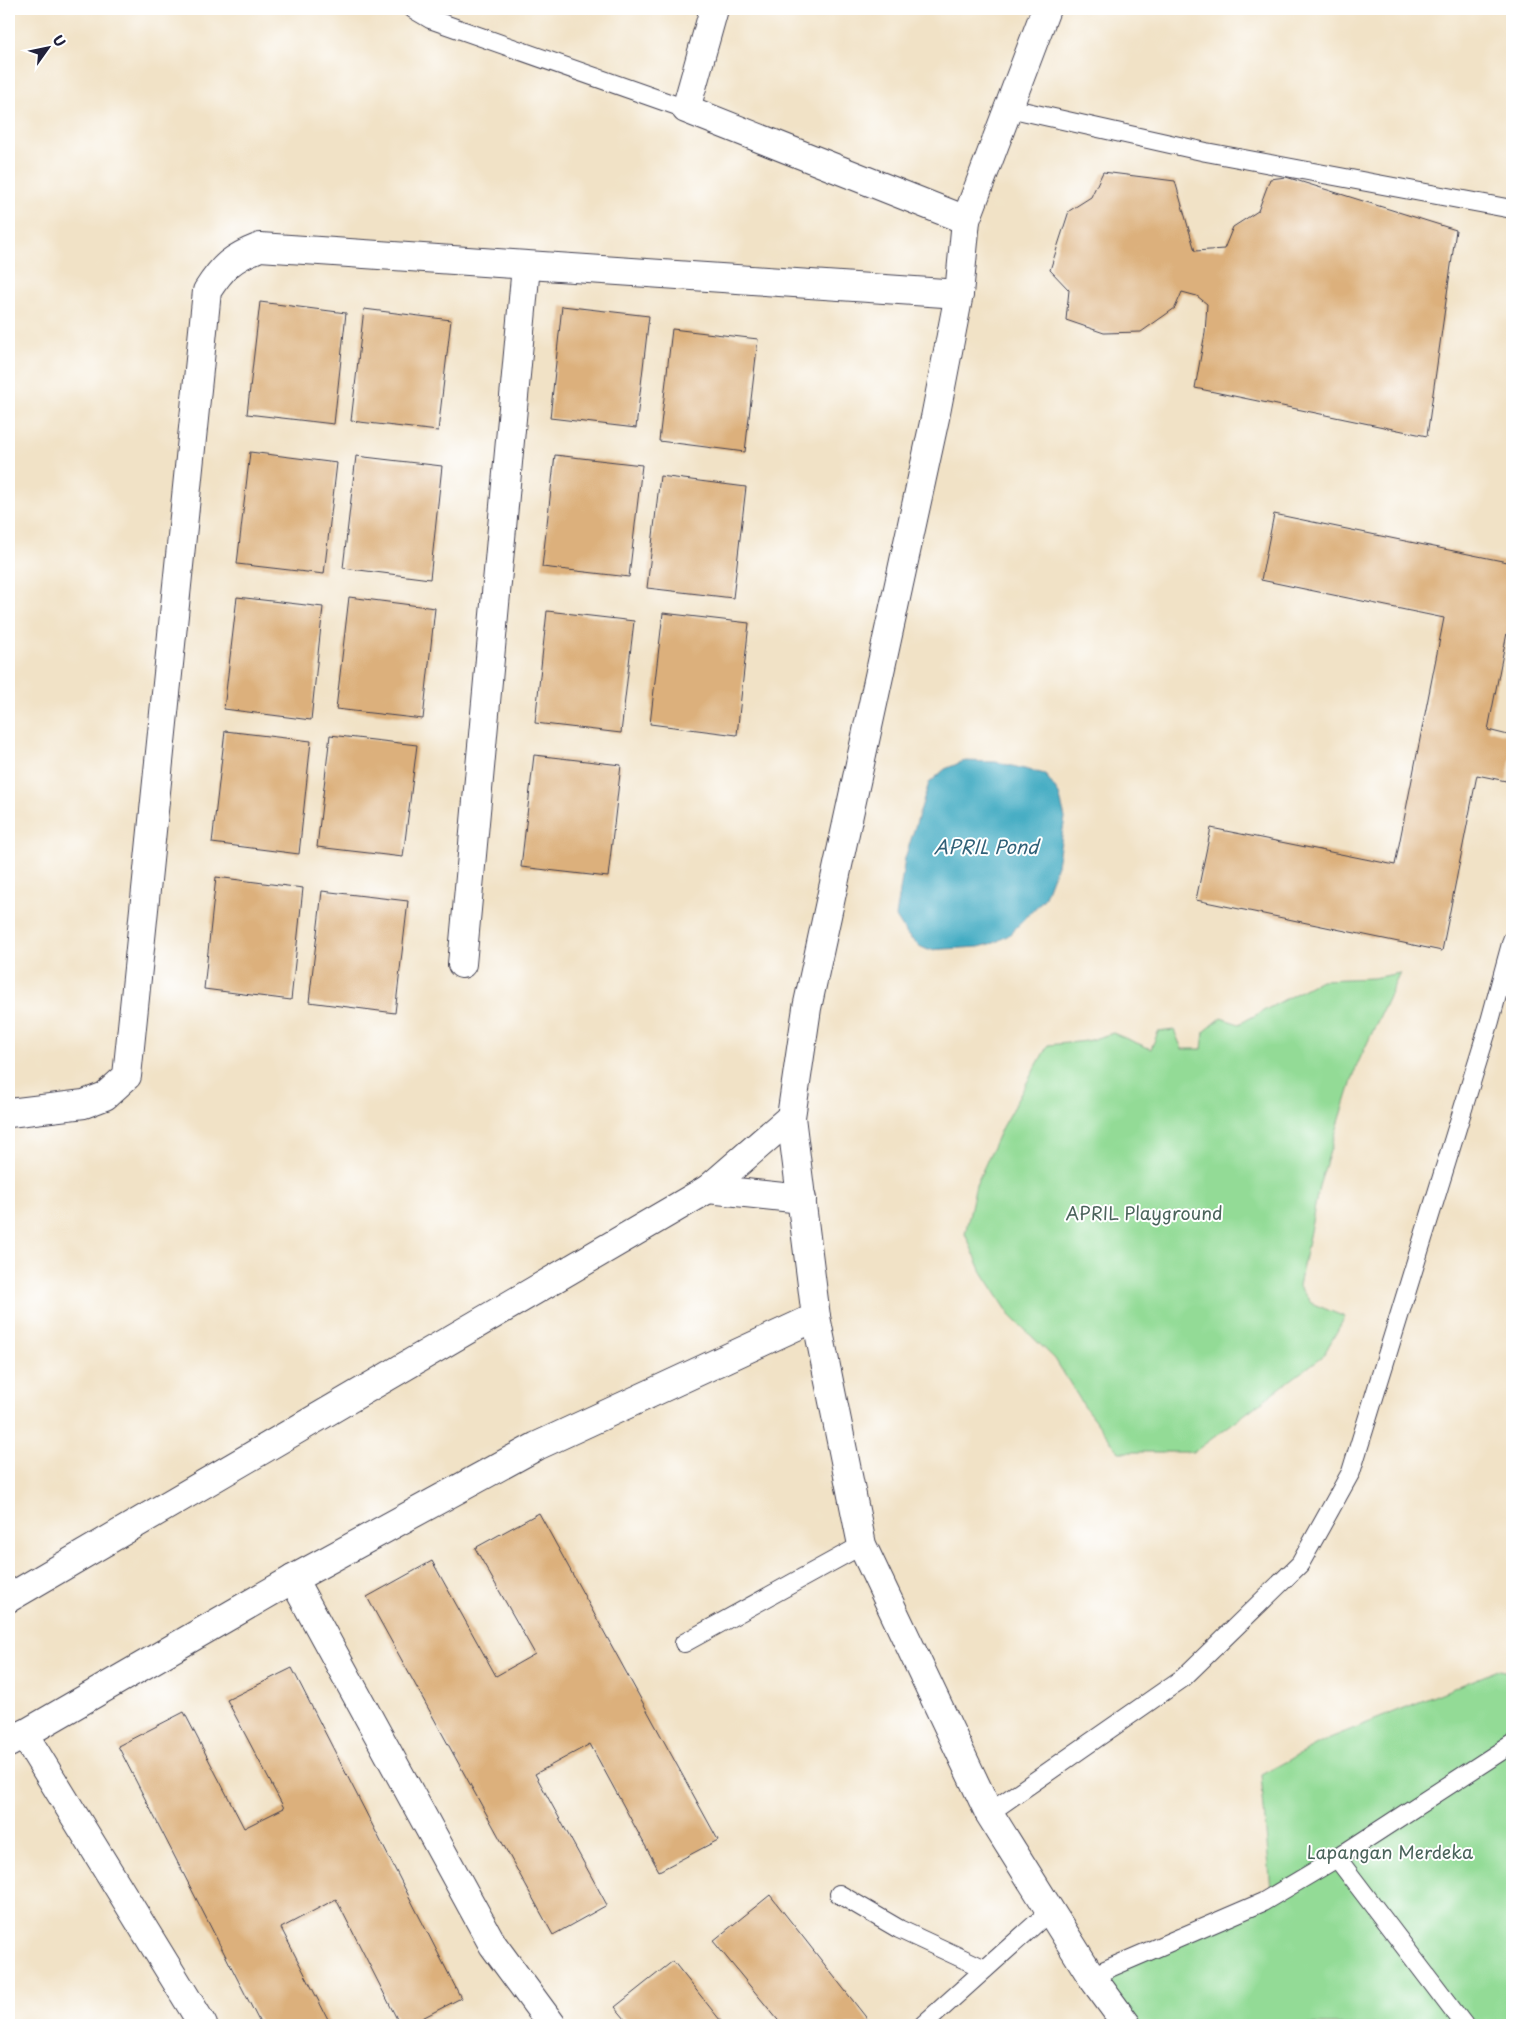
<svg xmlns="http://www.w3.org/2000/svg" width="1521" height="2034" viewBox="0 0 1521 2034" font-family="'Playpen Sans',sans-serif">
<rect width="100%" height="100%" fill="#fff"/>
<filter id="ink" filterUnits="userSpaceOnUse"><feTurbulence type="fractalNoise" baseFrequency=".02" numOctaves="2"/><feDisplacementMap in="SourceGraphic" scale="10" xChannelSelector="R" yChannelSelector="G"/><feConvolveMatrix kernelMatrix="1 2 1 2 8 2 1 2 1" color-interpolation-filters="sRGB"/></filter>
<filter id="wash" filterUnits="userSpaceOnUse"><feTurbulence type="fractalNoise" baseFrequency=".0096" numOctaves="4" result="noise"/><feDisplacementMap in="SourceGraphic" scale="20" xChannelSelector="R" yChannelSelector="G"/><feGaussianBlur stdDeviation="1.12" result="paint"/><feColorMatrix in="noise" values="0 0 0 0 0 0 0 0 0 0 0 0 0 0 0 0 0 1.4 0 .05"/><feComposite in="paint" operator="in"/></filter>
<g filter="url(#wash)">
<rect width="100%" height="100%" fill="#f1e2c6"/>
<!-- green -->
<g fill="#93db96" stroke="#5a7e68">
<polygon points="1400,973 1357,1065 1319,1186 1299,1286 1311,1303 1345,1317 1323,1356 1194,1452 1119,1452 1084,1406 1055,1359 1010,1315 982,1272 965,1234 976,1185 1002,1127 1048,1045 1087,1041 1113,1033 1151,1049 1158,1032 1174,1030 1182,1049 1202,1049 1204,1032 1221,1018 1239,1024 1321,980 1373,978"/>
<polygon points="1501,1669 1512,1672 1512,2025 1134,2025 1099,1981 1271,1890 1261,1775 1330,1738"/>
</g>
<!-- water -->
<polygon fill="#42abc2" stroke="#32667e" points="964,761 996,762 1045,774 1059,794 1065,818 1057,865 1044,899 1009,935 994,943 979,947 928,950 919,946 908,936 896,917 905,858 929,783 945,769"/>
<g id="blocks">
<!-- building -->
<g fill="#dcb07c">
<polygon points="1103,172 1175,181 1195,251 1224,249 1233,227 1258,211 1270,179 1286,177 1456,230 1427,436 1195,388 1205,333 1207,304 1197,296 1182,292 1175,308 1141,332 1104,333 1066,320 1069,290 1050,270 1069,211 1091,197"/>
<polygon points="260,302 346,313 334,424 247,414"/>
<polygon points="562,306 649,316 636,428 550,418"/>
<polygon points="364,309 451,320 438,431 351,421"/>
<polygon points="672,329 758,339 745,452 659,441"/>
<polygon points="250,452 337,463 324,574 237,564"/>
<polygon points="555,455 642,465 629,577 542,567"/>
<polygon points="356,456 442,466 430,579 343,568"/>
<polygon points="660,476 746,487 733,598 647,588"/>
<polygon points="1274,514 1512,563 1512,624 1510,633 1507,633 1488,730 1512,736 1512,751 1506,781 1477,775 1442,951 1196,900 1211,828 1395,865 1444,618 1261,580"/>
<polygon points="237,597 323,607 311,720 224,709"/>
<polygon points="349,597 435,608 423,719 336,709"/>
<polygon points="547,611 634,621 621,733 535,723"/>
<polygon points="663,613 749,623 737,735 650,724"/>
<polygon points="225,731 311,741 299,854 212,843"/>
<polygon points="330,735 417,745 403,857 317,847"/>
<polygon points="534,755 621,765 608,877 521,867"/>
<polygon points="216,877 303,888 291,1000 204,989"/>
<polygon points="322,891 408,901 395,1013 309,1002"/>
<polygon points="539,1513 718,1840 659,1871 590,1744 535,1774 607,1905 553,1935 367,1597 432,1561 496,1676 535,1654 475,1548"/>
<polygon points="292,1668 461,1998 409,2025 400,2025 336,1899 281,1928 331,2025 261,2025 118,1746 184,1712 244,1828 284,1808 227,1700"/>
<polygon points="770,1895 872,2025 782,2025 713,1941"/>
<polygon points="673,1961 724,2025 630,2025 615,2007"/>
</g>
</g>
</g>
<g filter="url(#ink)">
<use href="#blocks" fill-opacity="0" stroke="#413f50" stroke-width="1"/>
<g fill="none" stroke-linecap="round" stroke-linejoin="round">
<!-- lane casing -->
<g stroke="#413f50" stroke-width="20">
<g id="lane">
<polyline points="413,9 430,19 686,109"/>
<polyline points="1009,108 1206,152 1512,209"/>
<polyline points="684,1643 862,1545"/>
<polyline points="989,1813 1183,1678 1300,1564 1351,1472 1490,1021 1512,940"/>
<polyline points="1337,1858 1464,2025"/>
<polyline points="839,1894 899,1929 985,1969"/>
<polyline points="1091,1976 1263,1902 1337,1858 1512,1744"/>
<polyline points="923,2025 1051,1910"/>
</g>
</g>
<!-- street casing -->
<g stroke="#413f50" stroke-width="30">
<g id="street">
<polyline points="714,9 686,109 966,220"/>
<polyline points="1046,9 966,220 959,294 935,418 807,1008 791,1117 816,1317 862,1545 989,1813 1091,1976 1127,2025"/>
<polyline points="462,964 526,266"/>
<path d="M9 1113 84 1104 105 1096 127 1076 207 291C223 266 232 258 260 247L959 294"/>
<polyline points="708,1189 802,1199"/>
<polyline points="293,1579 493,1945 552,2025"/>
<polyline points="9,1598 708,1189 791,1117"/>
<polyline points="24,1734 203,2025"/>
<polyline points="9,1743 293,1579 537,1446 816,1317"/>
</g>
</g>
<!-- lane -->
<use href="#lane" stroke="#fff" stroke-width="18"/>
<!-- street -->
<use href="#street" stroke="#fff" stroke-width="28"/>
</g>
</g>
<g text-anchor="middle" stroke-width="4" stroke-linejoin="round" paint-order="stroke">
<!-- park labels -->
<g font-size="18" fill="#4a635b" stroke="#fff">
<text x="1144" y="1220">APRIL Playground</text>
<text x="1390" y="1859">Lapangan Merdeka</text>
</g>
<!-- water labels -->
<g font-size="19" font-style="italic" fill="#306078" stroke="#fff">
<text x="986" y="854">APRIL Pond</text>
</g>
</g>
<!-- margin -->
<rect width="1521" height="2034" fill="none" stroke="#fff" stroke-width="30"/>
<!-- north arrow -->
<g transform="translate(48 48) rotate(57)" stroke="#ffffff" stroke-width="4" paint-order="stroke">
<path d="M0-4L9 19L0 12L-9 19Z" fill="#22223b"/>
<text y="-8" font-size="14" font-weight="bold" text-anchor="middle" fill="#22223b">U</text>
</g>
</svg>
